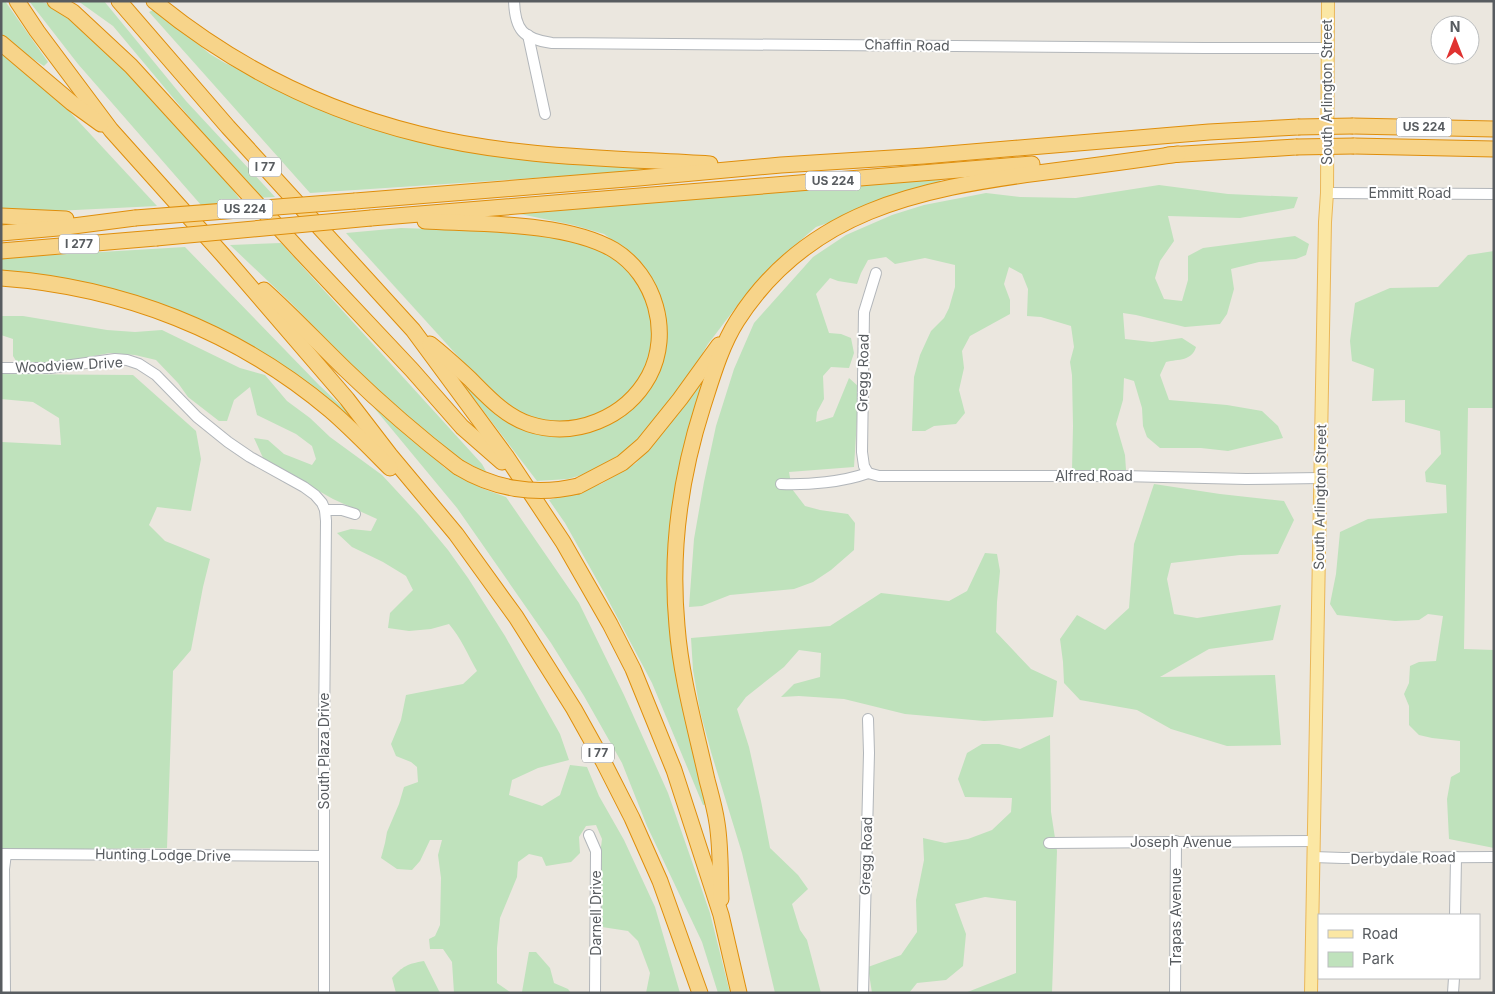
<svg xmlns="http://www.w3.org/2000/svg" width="1495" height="994" viewBox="0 0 1495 994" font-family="Inter,sans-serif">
<rect width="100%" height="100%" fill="#ebe7df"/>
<!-- green -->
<g fill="#bfe2bc">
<polygon points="1,1 5,1 48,62 44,66 1,38"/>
<path d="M29 1C50 1 58 8 76 19L222 175 241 201 201 205 78 64Z"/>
<polygon points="78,1 104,1 186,101 275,197 257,198 113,26"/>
<polygon points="155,9 210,54 225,63 348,118 427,141 670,169 310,193 149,12"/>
<polygon points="1,49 42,82 157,206 14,213 1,211"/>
<polygon points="940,178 941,185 816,227 772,265 743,298 708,344 684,385 630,451 603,469 568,479 537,481 465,387 469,385 504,416 562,433 646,390 663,322 626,250 604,234 573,225 520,214"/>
<path d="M1159 185 1228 194 1298 197 1294 208 1240 218 1168 216 1174 241 1160 261 1155 278 1164 299 1182 301 1188 280V256L1203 248 1295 236 1309 244 1306 255 1296 259 1259 262 1231 269 1234 289 1227 314 1220 324 1185 327 1136 315 1123 313 1125 339 1152 342 1182 338 1196 347C1192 361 1179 359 1166 362L1160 375 1169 400 1227 405 1262 411 1278 426 1283 438 1228 451 1201 448H1160L1147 437 1143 426 1142 408 1134 381 1124 378 1123 400 1116 424 1125 455 1126 470H1072L1073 426 1072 375 1070 362 1074 347 1071 326 1041 317 1027 316 1028 289 1022 274 1009 267 1004 284 1010 300V314L970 336 962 351 964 368 959 390 965 413 956 424 934 426 925 431H912L914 377 920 355 931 331 944 318 949 308 955 287V265L925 258 895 264 886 257 868 260 861 273 857 284 838 281 830 278 816 294 829 333 841 334 851 338 854 353 849 368 831 367 823 376 824 399 817 412 816 422 833 417 849 378 859 387 854 467 789 472 792 489 805 506 820 510 848 514 855 523 854 550 831 570 813 582 794 589 730 595 702 606 689 607 694 539 704 482 716 426 734 369 754 323 813 257 846 235 892 215 924 205 986 193 1020 197 1076 198Z"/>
<polygon points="401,228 499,231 571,239 602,249 622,262 640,281 653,312 654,333 647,367 619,405 578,423 547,422 508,409 474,374 346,233"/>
<polygon points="281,243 482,464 487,473 450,454 394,409 291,303 230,245"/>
<polygon points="185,247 319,385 351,415 352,424 176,315 1,275 1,258"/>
<polygon points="1494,251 1494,408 1468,408 1464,649 1494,650 1494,848 1449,839 1447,799 1451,777 1460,772 1460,741 1432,738 1419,735 1409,725 1409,706 1404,694 1409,683 1410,666 1419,662 1436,661 1443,616 1428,614 1419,620 1395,621 1337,615 1330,604 1336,574 1340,532 1368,519 1447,513 1446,485 1426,482 1425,472 1441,454 1440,431 1405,422 1405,400 1372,401 1374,369 1352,361 1350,341 1355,303 1390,288 1438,287 1468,255"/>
<path d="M1 316H23L107 330 135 332 162 330 240 368 265 375 287 401 310 418 330 437 382 475 419 515 448 550 468 578 505 636 560 734 569 760 538 768 512 780 509 795 542 806 560 795 570 765 587 767 599 796 624 840 655 907 680 993H646L650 973 638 941 628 931 602 927 600 855 602 839 596 825 586 826 579 837 580 853 571 862 546 866 542 857 529 854 518 862 517 877 500 918 497 948V983L510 992H522L529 952H536L550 968 554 983 568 989 571 993H454L452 962 443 949H430L429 939 435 936 440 925 441 878 438 855 442 840H430L420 861 412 870 397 869 381 858 385 843 387 832 399 804 404 787 418 782 417 767 411 762 396 756 391 744 401 720 406 695 463 684 477 671C468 655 461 638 449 624L431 629 409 631 388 628 390 613 413 590 406 576 383 562 352 547 337 533 351 529 371 531 377 519 333 499 264 460 254 438 268 440 284 454 312 465 316 459 312 446 296 434 257 415 250 387 234 400 227 421H219L188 397 178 383 156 360 135 355 110 353 49 364H18L13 356V339L1 335Z"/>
<polygon points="706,369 670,569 708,804 703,805 652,683 606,596 565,523 549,500 601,484 636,463 661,434"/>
<polygon points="1,374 133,375 196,431 201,459 191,511 157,507 149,525 165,541 210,559 203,587 191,650 173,671 167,848 1,850 1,444 2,442 61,445 59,418 33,402 1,399"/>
<polygon points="356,386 445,468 481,488 506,497 579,603 624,695 668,793 710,913 730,993 718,993 702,942 647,826 622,763 584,696 551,643 457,508"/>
<polygon points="1154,484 1220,494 1284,501 1294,520 1278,554 1240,555 1171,563 1167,579 1174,614 1197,618 1281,605 1273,640 1209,649 1160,677 1275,675 1281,745 1227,746 1171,729 1137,710 1080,700 1064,683 1063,662 1060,639 1077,615 1105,630 1129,608 1134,544"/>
<polygon points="985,553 997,554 1000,571 997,602 996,632 1031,669 1057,681 1053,717 984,721 905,714 844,699 799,696 781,697 794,684 820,677 821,653 799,650 784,667 746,697 737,709 749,747 761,801 770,848 798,875 808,889 792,904 800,930 807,940 821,993 775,993 742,853 711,752 700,711 693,670 691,638 830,626 881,593 949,601 967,591"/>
<polygon points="1050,735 1051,812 1057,851 1052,993 965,993 1016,973 1016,901 985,897 955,904 966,934 963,966 946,980 917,983 909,993 872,993 868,967 901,955 917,932 916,900 924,860 923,838 945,843 968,839 992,830 1011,812 1012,798 965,797 958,779 967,753 982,744 999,744 1020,749"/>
<path d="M424 961 440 993H396L392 978C403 966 407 964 424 961Z"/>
</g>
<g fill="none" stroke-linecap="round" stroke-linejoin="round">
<!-- minor casing -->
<g stroke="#b2b6ba" stroke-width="12">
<g id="minor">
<path d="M514 1C515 30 523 39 552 43L1204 48H1328"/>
<polyline points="528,35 545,114"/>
<polyline points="1327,193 1494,194"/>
<polyline points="1,368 50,368 115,359 127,360 139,364 156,375 197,417 228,442 250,457 304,487 315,495 322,503 325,510 326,521 324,735 324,993"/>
<polyline points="868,473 879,476 1122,476 1246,479 1320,478"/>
<polyline points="868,473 864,466 862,452 864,312 876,273"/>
<path d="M781 484C809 485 843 482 868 473"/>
<polyline points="325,510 342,510 355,514"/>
<polyline points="589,835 596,851 595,993"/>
<polyline points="1049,843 1314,841"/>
<polyline points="1,854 324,856"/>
<polyline points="1313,857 1343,858 1494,857"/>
<polyline points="1455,915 1456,857"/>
<polyline points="5,993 4,869 6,854"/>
<polyline points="863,993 869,753 868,719"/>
<polyline points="1175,993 1176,841"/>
<polyline points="1453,993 1454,978"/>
</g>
</g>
<!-- major casing -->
<g stroke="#eab759" stroke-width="14">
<polyline id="major" points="1311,993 1325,222 1327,193 1328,1"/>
</g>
<!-- highway casing -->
<g stroke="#df8e0b" stroke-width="17">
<g id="highway">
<polyline points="17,1 37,31 111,130 223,255 347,399 390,455 456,534 516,617 574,709 603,761 632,818 660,881 700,993"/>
<polyline points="55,1 73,12 131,66 300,251 412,370 462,427 502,462"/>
<polyline points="119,1 228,127 413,330 506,456 563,542 610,624 633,669 674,770 721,915 739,993"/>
<path d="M154 1C232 65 321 110 419 134 514 158 613 158 710 164"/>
<polyline points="1,43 72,103 101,124"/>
<polyline points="1353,126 1494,129"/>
<polyline points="1354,146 1494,149"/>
<polyline points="1168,155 1296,147"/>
<polyline points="355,201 639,178 781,165 924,156 1209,132 1298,127"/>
<polyline points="1,216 66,219"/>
<polyline points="371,218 1032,164"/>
<path d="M425 221C479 224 567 222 614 250 655 275 672 333 649 376 626 418 575 439 529 424 505 416 488 397 470 379 457 367 444 355 430 344"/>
<polyline points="1,233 58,228 135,218"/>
<polyline points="1,251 156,238"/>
<path d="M1 278C123 287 236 331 330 410 351 428 370 448 390 468"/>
<path d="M264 290C292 315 318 343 346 370 381 404 419 437 458 467"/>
<polyline points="578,486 622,463 643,445 680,399 719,345"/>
<path d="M721 899C720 873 721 848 717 823 715 809 711 795 707 780 696 730 681 678 677 626 670 551 680 478 703 406 712 378 721 346 737 321 807 211 919 189 1038 173 1085 167 1131 161 1178 154"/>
</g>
</g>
<!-- minor -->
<use href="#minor" stroke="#fff" stroke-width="10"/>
<!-- major -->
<use href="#major" stroke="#fbe7a4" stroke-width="12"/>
<!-- highway -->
<use href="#highway" stroke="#f7d48a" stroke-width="15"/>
<!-- highway-bridge casing -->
<g stroke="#df8e0b" stroke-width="17" stroke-linecap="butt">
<g id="highway-bridge">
<polyline points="1298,127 1353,126"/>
<polyline points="1296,147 1354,146"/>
<polyline points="135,218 355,201"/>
<polyline points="156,238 371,218"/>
<path d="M458 467C494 489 536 496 578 486"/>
</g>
</g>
<!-- highway-bridge -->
<use href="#highway-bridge" stroke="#f7d48a" stroke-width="15"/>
</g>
<g text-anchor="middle" stroke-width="4" stroke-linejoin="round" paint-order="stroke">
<!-- shield labels -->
<g fill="#fff" stroke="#8a8d90" stroke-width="1">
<rect x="1396.5" y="117.5" width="55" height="19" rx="4"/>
<rect x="249" y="157.5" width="32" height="19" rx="4"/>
<rect x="805.5" y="171.5" width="55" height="19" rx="4"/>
<rect x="217.5" y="199.5" width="55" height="19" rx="4"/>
<rect x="59" y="234.5" width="40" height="19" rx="4"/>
<rect x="582" y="743.5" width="32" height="19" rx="4"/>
</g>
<g font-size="12" font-weight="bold" fill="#585c60">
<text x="1424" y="131">US 224</text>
<text x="265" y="171">I 77</text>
<text x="833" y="185">US 224</text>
<text x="245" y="213">US 224</text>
<text x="79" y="248">I 277</text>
<text x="598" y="757">I 77</text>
</g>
<!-- street labels -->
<g font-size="14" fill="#585c60" stroke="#fff">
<text transform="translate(907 45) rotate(1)" y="5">Chaffin Road</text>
<text transform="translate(1327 92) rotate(-90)" y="5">South Arlington Street</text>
<text x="1410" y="198">Emmitt Road</text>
<text transform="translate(69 365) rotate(-3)" y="5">Woodview Drive</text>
<text transform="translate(863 373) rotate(-89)" y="5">Gregg Road</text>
<text x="1094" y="481">Alfred Road</text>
<text transform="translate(1320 497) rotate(-89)" y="5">South Arlington Street</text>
<text transform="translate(324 751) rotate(-90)" y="5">South Plaza Drive</text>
<text x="1181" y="847">Joseph Avenue</text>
<text transform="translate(163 855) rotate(1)" y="5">Hunting Lodge Drive</text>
<text transform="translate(866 856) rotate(-88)" y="5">Gregg Road</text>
<text transform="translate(1403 858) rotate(-1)" y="5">Derbydale Road</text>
<text transform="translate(596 913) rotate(-90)" y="5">Darnell Drive</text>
<text transform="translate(1176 917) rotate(-90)" y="5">Trapas Avenue</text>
</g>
</g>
<!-- border -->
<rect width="1495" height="994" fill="none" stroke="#585c60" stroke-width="5"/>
<!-- legend -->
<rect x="1318" y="914" width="162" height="65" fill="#ffffff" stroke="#bcbebf"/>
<rect x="1328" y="930" width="25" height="8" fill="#fbe7a4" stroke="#bcbebf"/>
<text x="1362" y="939" font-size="15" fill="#585c60">Road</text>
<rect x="1328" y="952" width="25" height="15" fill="#bfe2bc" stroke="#bcbebf"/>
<text x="1362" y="964" font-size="15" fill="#585c60">Park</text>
<!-- north arrow -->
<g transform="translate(1455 40)"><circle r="24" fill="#ffffff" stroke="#bcbebf"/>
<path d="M0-4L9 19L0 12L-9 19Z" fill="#e03230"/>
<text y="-8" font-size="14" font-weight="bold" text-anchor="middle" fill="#585c60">N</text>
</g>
</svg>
